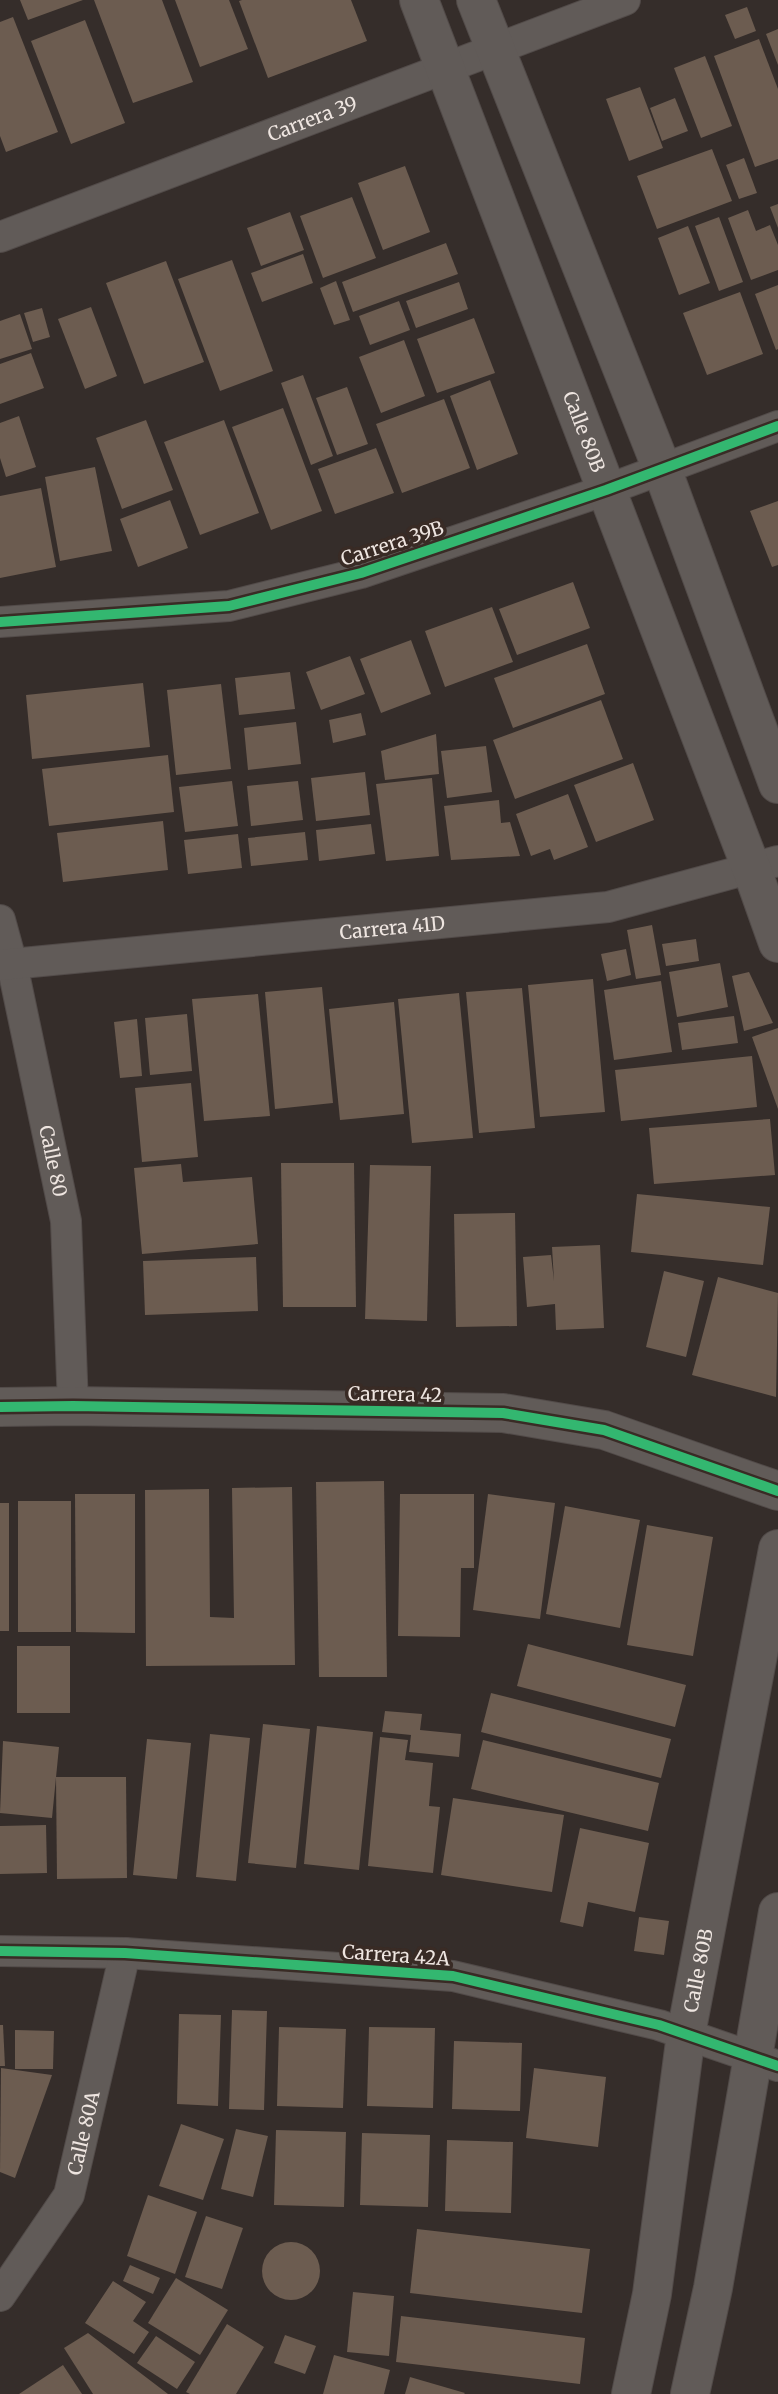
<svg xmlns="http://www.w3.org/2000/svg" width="778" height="2394" viewBox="0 0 778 2394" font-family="Merriweather,serif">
<rect width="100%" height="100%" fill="#352d2a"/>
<!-- building -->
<g fill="#6c5c50">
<polygon points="20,0 83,0 28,20"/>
<polygon points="94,0 162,0 193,82 133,103"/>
<polygon points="175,0 229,0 248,49 200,67"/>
<polygon points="242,0 351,0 367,41 268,78 239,1"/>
<polygon points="747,7 756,31 735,39 725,15"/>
<polygon points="13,17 58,132 6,152 0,136 0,22"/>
<polygon points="85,20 125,123 71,144 31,41"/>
<polygon points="778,29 778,65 766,34"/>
<polygon points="759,39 778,89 778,159 755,167 714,56"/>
<polygon points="705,56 732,126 701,138 674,68"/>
<polygon points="640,87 663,148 629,161 606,99"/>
<polygon points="675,98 688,131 662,141 650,108"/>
<polygon points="712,149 732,201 657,229 637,176"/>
<polygon points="744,158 757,193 739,199 726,165"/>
<polygon points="405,166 430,232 383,250 358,183"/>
<polygon points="352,197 376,258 323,278 300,216"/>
<polygon points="778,204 778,228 770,207"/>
<polygon points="748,210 756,231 770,225 778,245 778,270 751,280 728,218"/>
<polygon points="290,212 304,250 261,266 247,228"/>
<polygon points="719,217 743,282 719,291 695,226"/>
<polygon points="688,226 710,283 679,295 658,238"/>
<polygon points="446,243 458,274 353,312 342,282"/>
<polygon points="303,254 313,283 262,302 251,273"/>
<polygon points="232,260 273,371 220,391 178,279"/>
<polygon points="166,261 204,362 144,384 106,283"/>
<polygon points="336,281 350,320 334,325 320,288"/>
<polygon points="459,282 468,309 416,328 406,301"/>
<polygon points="778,285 778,349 776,350 755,294"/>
<polygon points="740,292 763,354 707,375 683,313"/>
<polygon points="399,301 410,330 370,345 359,316"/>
<polygon points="91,307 117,376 85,389 58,319"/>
<polygon points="42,308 50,337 33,342 24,313"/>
<polygon points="20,314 32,349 0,359 0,321"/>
<polygon points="474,318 495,373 437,393 417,339"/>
<polygon points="404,340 425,396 381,413 359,357"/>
<polygon points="31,353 44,388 0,404 0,364"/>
<polygon points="303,375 333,456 311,465 281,383"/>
<polygon points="490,380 518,454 477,470 450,396"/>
<polygon points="347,387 368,444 337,455 316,398"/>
<polygon points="444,399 470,468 402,493 376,424"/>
<polygon points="283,408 322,511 271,530 232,427"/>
<polygon points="19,416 36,467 6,477 0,458 0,423"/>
<polygon points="146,420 173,490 122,509 96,438"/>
<polygon points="224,420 259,513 200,535 164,442"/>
<polygon points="376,448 394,493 335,514 318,469"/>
<polygon points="95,467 112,551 60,561 45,477"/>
<polygon points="41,488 56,567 0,578 0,496"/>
<polygon points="170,500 188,548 138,567 120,519"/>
<polygon points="778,501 778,565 772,567 750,511"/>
<polygon points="573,582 590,628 517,655 499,609"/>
<polygon points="492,607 513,662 445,687 425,631"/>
<polygon points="411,640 431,694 381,713 360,659"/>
<polygon points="587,644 605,694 513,728 494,678"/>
<polygon points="350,656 365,694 321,710 306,672"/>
<polygon points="290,672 295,709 239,715 235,678"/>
<polygon points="143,683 150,747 32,759 26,695"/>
<polygon points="221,684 231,769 176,775 167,690"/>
<polygon points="601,700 623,759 515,799 493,740"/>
<polygon points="361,713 366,735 333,743 329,720"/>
<polygon points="296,722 301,764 248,770 244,728"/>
<polygon points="436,734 439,774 385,780 381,751"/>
<polygon points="486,746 492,792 447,798 441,751"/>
<polygon points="168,755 174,812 49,826 42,769"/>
<polygon points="633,763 654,820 596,842 574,785"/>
<polygon points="365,772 370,815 316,821 311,778"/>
<polygon points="432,778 439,856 386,861 376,784"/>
<polygon points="232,781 238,826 185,832 179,787"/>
<polygon points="298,781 303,820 251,826 247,786"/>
<polygon points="568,794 588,847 554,860 550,849 531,856 516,814"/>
<polygon points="499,800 501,823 510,822 520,856 451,860 444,806"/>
<polygon points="163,821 168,870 63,882 57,833"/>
<polygon points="371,824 375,854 319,861 316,830"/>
<polygon points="305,832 308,860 251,866 248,838"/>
<polygon points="238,834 242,868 188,874 184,840"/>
<polygon points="652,925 661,975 636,979 627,930"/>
<polygon points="696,939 699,961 666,966 662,944"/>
<polygon points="626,949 631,975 607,981 601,954"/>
<polygon points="720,963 728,1007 677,1017 669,972"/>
<polygon points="749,972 773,1023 744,1031 732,976"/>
<polygon points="593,979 605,1112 540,1117 528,985"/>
<polygon points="661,981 672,1052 614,1060 604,990"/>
<polygon points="322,987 333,1103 275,1109 265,992"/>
<polygon points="522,988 535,1128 479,1133 466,992"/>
<polygon points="459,993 473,1138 412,1143 398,999"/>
<polygon points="258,994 270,1116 204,1121 192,999"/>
<polygon points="394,1002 404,1114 340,1120 329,1009"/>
<polygon points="187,1014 192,1071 150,1075 145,1018"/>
<polygon points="734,1016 738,1043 682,1050 678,1023"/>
<polygon points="137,1019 142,1076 120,1078 114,1022"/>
<polygon points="778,1028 778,1109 752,1037"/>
<polygon points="752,1056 757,1107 621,1121 615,1070"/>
<polygon points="191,1083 198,1157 142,1162 135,1088"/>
<polygon points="770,1119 775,1175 654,1184 649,1128"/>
<polygon points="281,1163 354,1163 356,1307 283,1307"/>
<polygon points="181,1164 183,1182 252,1177 258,1244 142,1254 134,1168"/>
<polygon points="370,1165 431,1166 427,1321 365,1319"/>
<polygon points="637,1194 770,1207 763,1265 631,1252"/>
<polygon points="515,1213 517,1326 456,1327 454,1214"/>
<polygon points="600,1245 604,1328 556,1330 555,1304 527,1307 523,1257 551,1255 554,1281 552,1247"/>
<polygon points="256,1257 258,1311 145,1315 143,1261"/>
<polygon points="664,1271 704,1281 686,1357 646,1347"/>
<polygon points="718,1277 778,1293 776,1397 692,1375"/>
<polygon points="384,1481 387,1677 319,1677 316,1482"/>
<polygon points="292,1487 295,1665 146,1666 145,1490 209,1489 210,1617 234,1618 232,1488"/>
<polygon points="75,1494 135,1494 135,1633 76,1632"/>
<polygon points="400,1494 474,1494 474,1568 461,1568 460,1637 398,1636"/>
<polygon points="488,1494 555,1503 540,1619 473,1610"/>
<rect x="18" y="1501" width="53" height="131"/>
<rect x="0" y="1503" width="9" height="128"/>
<polygon points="565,1506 640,1520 620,1628 546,1614"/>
<polygon points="647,1525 713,1537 693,1656 627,1645"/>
<polygon points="528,1644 686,1685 675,1727 517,1686"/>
<rect x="17" y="1646" width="53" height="67"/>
<polygon points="491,1693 671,1739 661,1778 481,1732"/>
<polygon points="385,1711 422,1714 420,1730 461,1734 459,1757 409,1752 411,1735 382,1732"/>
<polygon points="263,1724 310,1729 296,1868 248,1863"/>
<polygon points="317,1726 373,1732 359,1870 304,1864"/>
<polygon points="210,1734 250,1738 236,1881 196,1877"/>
<polygon points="380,1737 408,1740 405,1760 433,1763 429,1806 440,1807 433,1873 368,1866"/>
<polygon points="147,1739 191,1743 177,1879 133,1875"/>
<polygon points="483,1740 659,1783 648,1831 471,1789"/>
<polygon points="3,1741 59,1747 52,1818 0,1813"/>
<polygon points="56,1777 126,1777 127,1878 57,1879"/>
<polygon points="453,1798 564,1815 552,1892 441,1875"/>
<polygon points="46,1825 47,1873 0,1874 0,1826"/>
<polygon points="580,1828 649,1843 635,1912 588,1902 583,1927 560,1922"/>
<polygon points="639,1917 669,1921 664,1955 634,1951"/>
<polygon points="232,2010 267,2011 264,2110 229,2109"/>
<polygon points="179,2014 221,2015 218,2106 177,2104"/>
<polygon points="0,2025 3,2025 5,2066 0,2066"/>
<polygon points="279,2027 346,2029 343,2108 277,2106"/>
<polygon points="369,2027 435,2028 433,2108 367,2106"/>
<polygon points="15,2030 54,2031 53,2069 15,2069"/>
<polygon points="454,2041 522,2043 520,2111 452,2109"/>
<polygon points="1,2068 52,2075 15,2178 0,2172"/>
<polygon points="534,2068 606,2077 598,2147 526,2138"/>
<polygon points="181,2124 224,2139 203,2200 159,2186"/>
<polygon points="236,2129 268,2136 253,2197 221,2189"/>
<polygon points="276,2130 346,2132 344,2207 274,2205"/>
<polygon points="362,2133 430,2135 428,2207 360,2205"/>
<polygon points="447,2140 513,2142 511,2213 445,2211"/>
<polygon points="148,2195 197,2212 175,2274 127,2256"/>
<polygon points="206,2216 243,2228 222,2289 185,2277"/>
<polygon points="417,2229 590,2249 582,2313 410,2293"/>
<circle cx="291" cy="2271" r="29"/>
<polygon points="130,2265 160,2278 153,2294 123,2281"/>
<polygon points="176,2278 228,2310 200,2355 148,2323"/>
<polygon points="113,2281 146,2302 133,2321 149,2332 134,2354 85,2323"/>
<polygon points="353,2292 394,2296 389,2356 347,2352"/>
<polygon points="401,2316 585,2338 580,2384 396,2362"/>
<polygon points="227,2324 264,2347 236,2394 190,2394 186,2392"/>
<polygon points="88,2333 168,2394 93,2394 64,2348"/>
<polygon points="285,2335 316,2346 305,2374 274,2363"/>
<polygon points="156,2336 195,2362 177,2389 137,2363"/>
<polygon points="334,2355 390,2370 384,2394 323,2394"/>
<polygon points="63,2365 82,2394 19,2394"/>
<polygon points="410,2377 465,2393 464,2394 405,2394"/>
</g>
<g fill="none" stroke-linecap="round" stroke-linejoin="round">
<!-- street casing -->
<g stroke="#524b49" stroke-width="32">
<g id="street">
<path id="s1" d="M0 237 625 0"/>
<polyline points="0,622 229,606 361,573 606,490 778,426"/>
<path id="s2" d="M0 920 12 964 66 1221 73 1406"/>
<path id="s3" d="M0 965 608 907 778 861"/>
<polyline points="0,1951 125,1953 453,1976 659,2025 778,2066"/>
<path id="s4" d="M0 2296 69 2195 125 1953"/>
</g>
</g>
<!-- secondary casing -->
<g stroke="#524b49" stroke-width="40">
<g id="secondary">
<path id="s5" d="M419 0 752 870 778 943"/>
<polyline points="476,0 662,469 778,784"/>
<polyline points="0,1407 73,1406 503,1413 604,1430 778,1491"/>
<path id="s6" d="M631 2394 652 2294 686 2034 778 1549"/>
<polyline points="690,2394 713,2288 778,1912"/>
</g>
</g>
<!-- street -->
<use href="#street" stroke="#615b58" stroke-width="30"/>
<!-- secondary -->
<use href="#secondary" stroke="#615b58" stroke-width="38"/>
<!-- cycleway casing -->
<g stroke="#392b25" stroke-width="15">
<g id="cycleway">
<polyline points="0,622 229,606 361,573 606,490 778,426"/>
<polyline points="0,1407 73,1406 503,1413 604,1430 778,1491"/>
<polyline points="0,1951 125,1953 453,1976 659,2025 778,2066"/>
</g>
</g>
<!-- cycleway -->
<use href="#cycleway" stroke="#33b770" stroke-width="10"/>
</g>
<g text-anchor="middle" stroke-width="7" stroke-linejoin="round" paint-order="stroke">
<!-- street labels -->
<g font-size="19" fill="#eee5e0" stroke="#392b25">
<text dy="7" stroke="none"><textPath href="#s1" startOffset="334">Carrera 39</textPath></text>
<text dy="7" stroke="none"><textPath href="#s5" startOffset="462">Calle 80B</textPath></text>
<text transform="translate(392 543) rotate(-18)" y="7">Carrera 39B</text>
<text dy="7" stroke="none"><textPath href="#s3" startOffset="394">Carrera 41D</textPath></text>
<text dy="7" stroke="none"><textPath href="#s2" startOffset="247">Calle 80</textPath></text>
<text transform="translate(395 1394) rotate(1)" y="7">Carrera 42</text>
<text transform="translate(396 1955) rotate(4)" y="7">Carrera 42A</text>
<text dy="7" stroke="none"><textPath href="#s6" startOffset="429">Calle 80B</textPath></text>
<text dy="7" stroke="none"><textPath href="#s4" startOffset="186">Calle 80A</textPath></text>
</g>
</g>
</svg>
